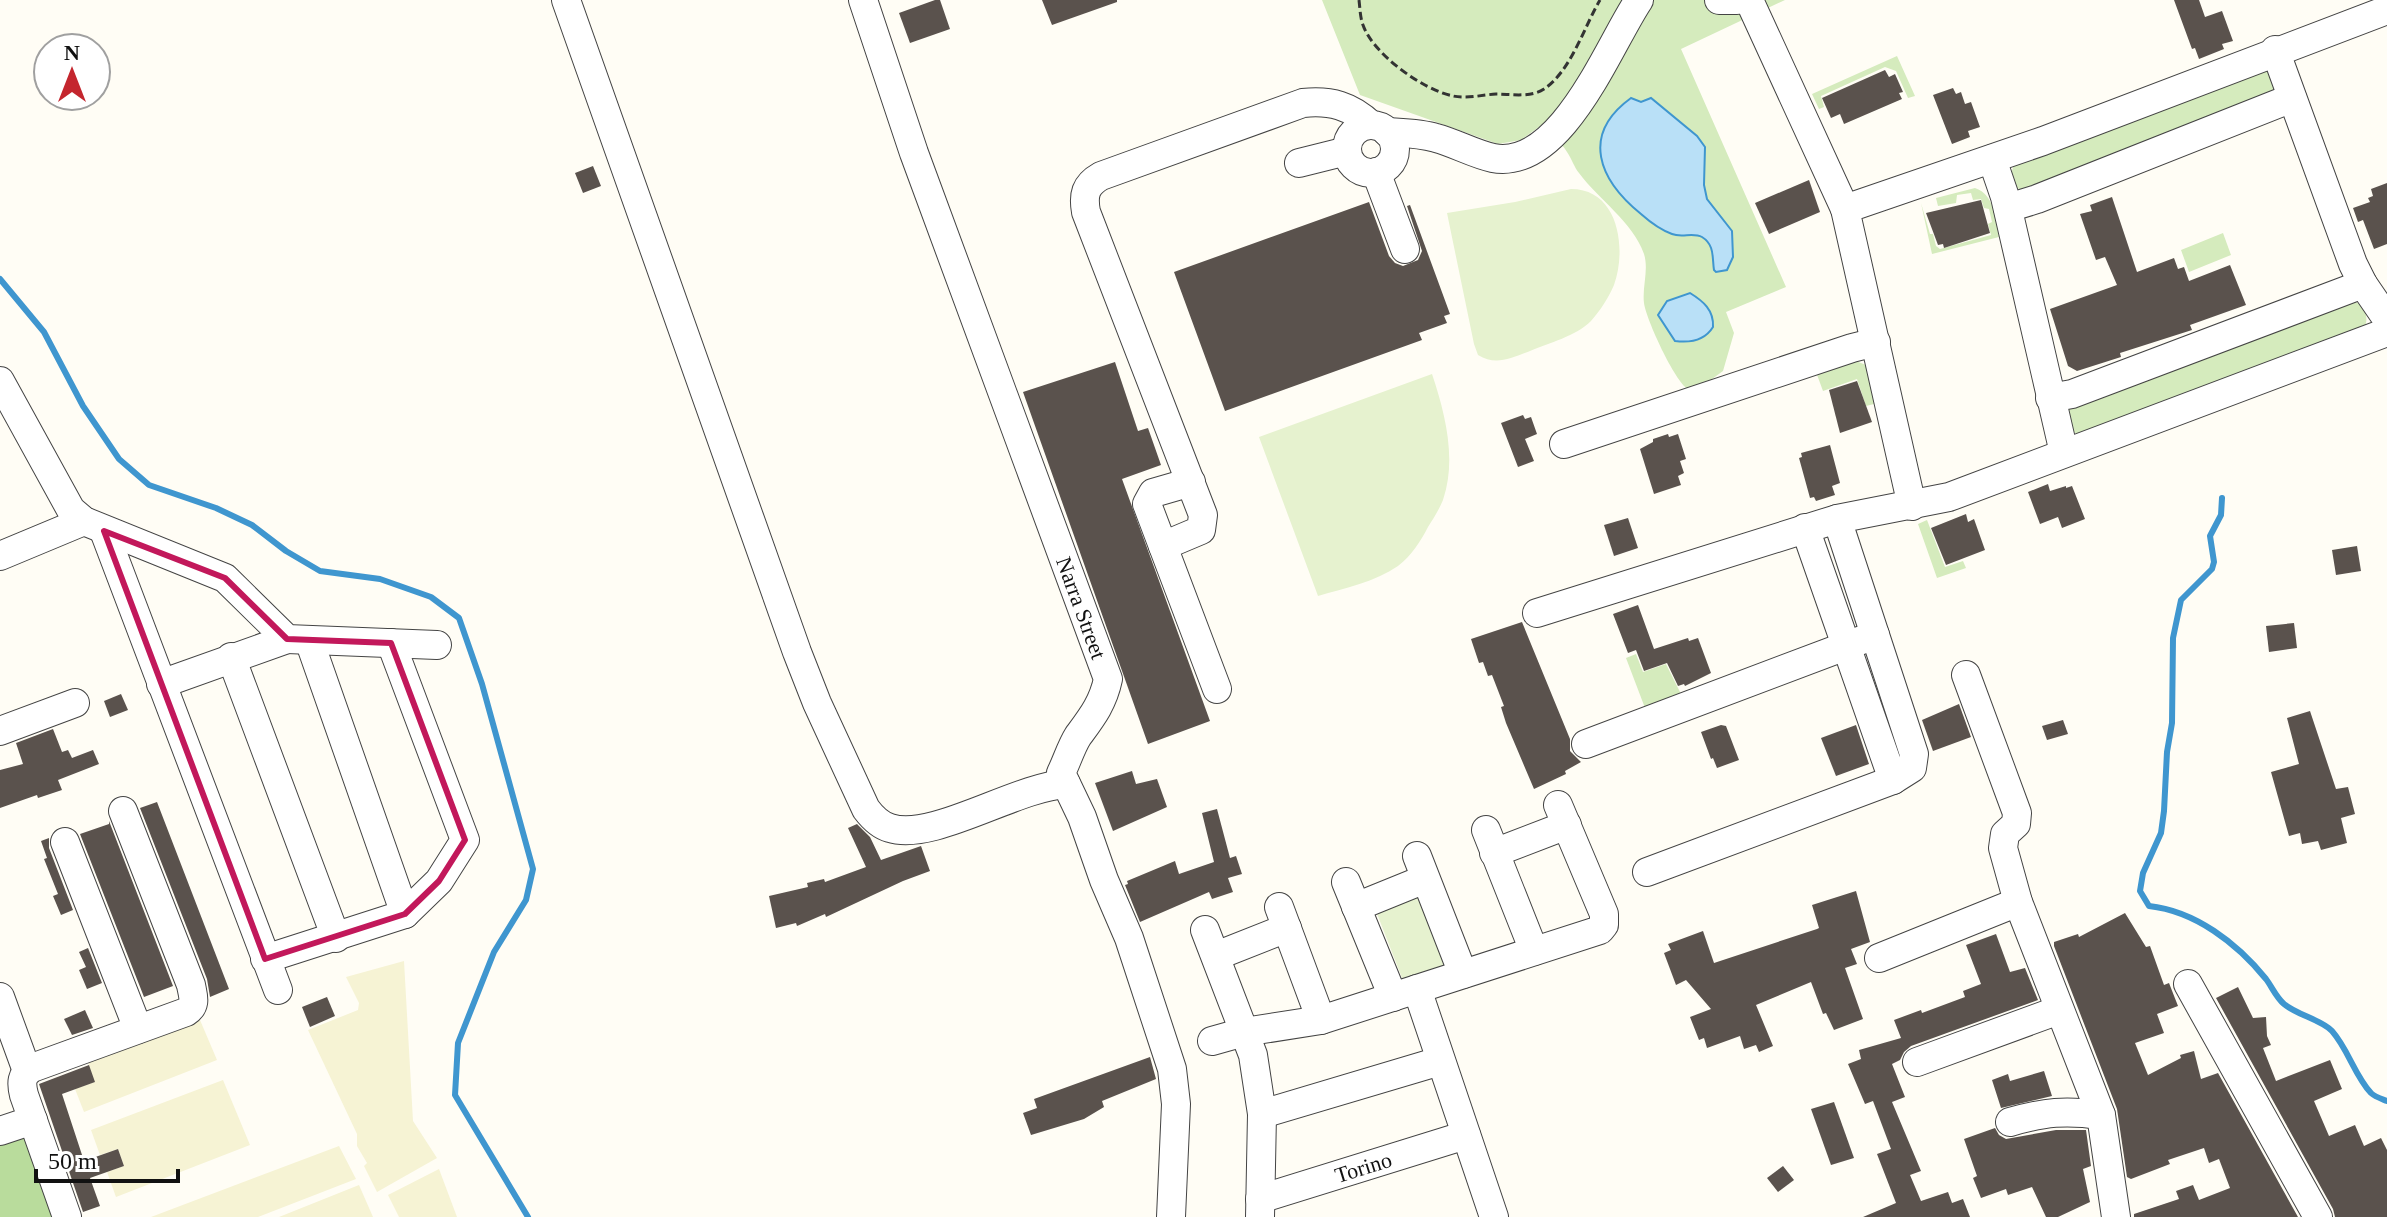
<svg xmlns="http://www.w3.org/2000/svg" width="2387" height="1217" viewBox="0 0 2387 1217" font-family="Georgia,serif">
<rect width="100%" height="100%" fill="#fffdf5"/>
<!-- farmland -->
<g fill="#f6f3d4">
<polygon points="404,961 413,1121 437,1158 377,1192 364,1166 367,1163 357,1146 357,1134 308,1030 358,1010 359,1003 346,977"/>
<polygon points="200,1020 217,1060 84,1112 75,1089 94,1082 88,1062"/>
<polygon points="223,1080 250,1145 116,1197 107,1172 124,1166 118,1149 100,1155 91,1130"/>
<polygon points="339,1146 356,1179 258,1217 151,1217"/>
<polygon points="439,1169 457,1217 399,1217 388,1195"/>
<polygon points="359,1185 373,1217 279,1217"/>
</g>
<!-- green -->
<g fill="#d5ebbd">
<path d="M1322 0H1785L1681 49 1786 287 1726 312 1734 333 1723 371 1708 382 1688 389C1675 382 1646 319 1644 303 1642 287 1649 270 1644 254 1633 222 1599 200 1579 173 1574 167 1572 159 1567 152 1561 142 1551 133 1543 124L1521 140 1498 144 1360 95Z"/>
<polygon points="1897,56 1915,96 1908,98 1896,71 1885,67 1821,96 1824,107 1819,109 1812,94"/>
<polygon points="2265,69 2271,72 2277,92 2033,191 2014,188 2011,174 2014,164"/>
<path d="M1975 188C1995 195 1995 218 1999 237L1932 254 1921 203 1930 234H1933L1936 246 1940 249 1991 235 1988 224 1992 222 1989 209 1984 208 1981 199 1973 200 1971 193 1957 195 1956 203 1938 206 1936 198Z"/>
<polygon points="2223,233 2231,255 2189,272 2181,250"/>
<path d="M2355 302C2364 305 2369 317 2365 326L2078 434 2071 431 2066 413 2068 408Z"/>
<polygon points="1856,361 1866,365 1874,404 1866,406 1857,379 1823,391 1816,372"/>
<polygon points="1927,520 1945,567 1963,561 1966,568 1937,578 1918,524"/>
<polygon points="1636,654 1643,672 1666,664 1681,694 1645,708 1626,658"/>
</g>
<!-- forest -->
<polygon fill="#b9dc9c" points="27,1132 58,1217 0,1217 0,1141"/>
<!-- pitch -->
<g fill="#e6f2cf">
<path d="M1571 189C1619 189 1627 249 1614 285 1609 297 1600 311 1591 321 1576 336 1549 343 1530 351 1511 358 1496 366 1478 355L1474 344 1447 213 1515 202Z"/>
<path d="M1432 374C1445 413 1457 459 1443 500 1439 510 1433 519 1428 527 1421 541 1411 556 1398 566 1375 582 1345 588 1318 596L1259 437Z"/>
<polygon points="1415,890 1445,967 1404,983 1374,906"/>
</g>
<!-- water -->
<g fill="#b9e0f7" stroke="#3f96cf" stroke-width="2">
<path d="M1631 98 1641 102 1651 98 1697 136 1705 147 1704 185 1707 199 1732 231 1733 257 1727 270 1716 272 1714 270C1712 258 1715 245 1702 237 1693 232 1682 238 1672 234 1661 230 1650 222 1641 214 1599 180 1580 135 1631 98Z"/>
<path d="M1690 293C1703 301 1714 310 1713 327 1705 340 1690 343 1675 341L1658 315 1667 301Z"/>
</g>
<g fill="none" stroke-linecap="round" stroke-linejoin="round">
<!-- stream -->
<g stroke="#3f96cf" stroke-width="6">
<polyline points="0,279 44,332 83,406 119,459 149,485 216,508 252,525 286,551 320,571 380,579 431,597 459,618 482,684 533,869 526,900 494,952 458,1043 455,1095 528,1217"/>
<path d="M2222 498 2221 515 2210 536 2214 562 2212 569 2181 600 2173 638 2172 723 2167 752 2164 811 2161 833 2143 873 2140 891 2149 906C2195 911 2237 943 2266 979 2272 987 2276 997 2284 1004 2297 1015 2322 1020 2332 1031 2348 1049 2355 1076 2371 1093 2375 1097 2382 1099 2387 1101"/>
</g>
</g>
<!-- building -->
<g fill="#5a524d">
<polygon points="935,0 940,0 950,29 910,43 899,13"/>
<polygon points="1042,0 1117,0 1117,2 1052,25"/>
<polygon points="2174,0 2199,0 2205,17 2222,11 2233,41 2222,44 2224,49 2199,59 2195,48 2192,49"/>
<polygon points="1885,70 1889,77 1895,74 1903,92 1899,93 1902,99 1844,124 1840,114 1831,118 1822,98"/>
<polygon points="1953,88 1956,94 1961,92 1965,104 1971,102 1980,127 1968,131 1970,137 1952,144 1933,95"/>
<polygon points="593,166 601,186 583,193 575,173"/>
<polygon points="1809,180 1820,212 1769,234 1755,203"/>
<polygon points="2387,183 2387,244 2374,249 2363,220 2358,222 2353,208 2370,202 2368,198 2373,196 2371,189"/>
<polygon points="2112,197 2137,272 2174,258 2178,269 2184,267 2189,281 2230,265 2246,305 2190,325 2192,330 2120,353 2121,357 2077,371 2068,366 2050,309 2117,285 2105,257 2096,260 2080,214 2092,211 2090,205"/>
<polygon points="1981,200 1990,233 1944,248 1943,244 1938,245 1926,213"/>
<polygon points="1369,202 1389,256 1395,263 1403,266 1418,260 1422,251 1407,206 1410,205 1450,314 1444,316 1447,323 1419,333 1422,340 1225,411 1174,272"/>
<polygon points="1115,362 1138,431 1148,428 1161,465 1122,479 1210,721 1148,744 1023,392"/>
<polygon points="1857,381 1872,422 1840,433 1829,390"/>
<polygon points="1523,415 1525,419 1531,417 1537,434 1525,439 1534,461 1518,467 1501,423"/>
<polygon points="1668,434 1669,437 1678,434 1686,459 1680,461 1684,473 1678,476 1681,485 1654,494 1640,449 1653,442 1653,439"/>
<polygon points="1830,445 1840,483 1832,486 1835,495 1816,501 1814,497 1810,498 1799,458 1802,457 1801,453"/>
<polygon points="2048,484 2050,491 2066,486 2066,488 2072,486 2085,519 2062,528 2058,517 2040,524 2028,492"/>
<polygon points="1966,514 1968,522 1974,519 1985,550 1946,565 1931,528"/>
<polygon points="1628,518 1638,548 1614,556 1604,525"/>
<polygon points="2357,546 2361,571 2336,575 2332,550"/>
<polygon points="1638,605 1654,649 1688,638 1689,641 1698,638 1711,673 1685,686 1684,684 1678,686 1667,663 1644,671 1636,650 1628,653 1613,614"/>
<polygon points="1522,622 1570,739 1570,751 1581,762 1565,771 1566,774 1534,789 1506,723 1501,707 1504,706 1492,675 1488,676 1483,662 1479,663 1471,639"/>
<polygon points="2294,623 2297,648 2269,652 2266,626"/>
<polygon points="121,694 128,710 110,717 104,701"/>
<polygon points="1959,704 1971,737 1933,751 1922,720"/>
<polygon points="2310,711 2336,789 2348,787 2355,814 2341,818 2347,843 2321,850 2318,841 2302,844 2300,833 2289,836 2271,772 2299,764 2287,718"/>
<polygon points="2063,720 2068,734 2047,740 2042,726"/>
<polygon points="1721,725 1726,726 1739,760 1717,768 1713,758 1711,759 1701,732"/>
<polygon points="1856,725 1869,764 1836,776 1821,738"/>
<polygon points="53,729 62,752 68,750 72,758 93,750 99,764 58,780 62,790 38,798 37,795 0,808 0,770 23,764 16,743"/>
<polygon points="1132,771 1136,784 1157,779 1167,807 1113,831 1095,783"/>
<polygon points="157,802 229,989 210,997 207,979 140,808"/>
<polygon points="1217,809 1230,858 1236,856 1242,874 1228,878 1233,892 1212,899 1209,892 1140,922 1125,885 1128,884 1127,881 1175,861 1179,874 1214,862 1202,813"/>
<polygon points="109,821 173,986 144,997 80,834 109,824"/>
<polygon points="857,824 870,837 881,860 921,846 930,871 903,881 826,917 825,914 797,926 796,923 776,928 769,896 808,887 807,883 824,879 825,882 866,867 848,828"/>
<polygon points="49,838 49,848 73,910 61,915 53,896 58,894 44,859 47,858 41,841"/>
<polygon points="1856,891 1870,942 1851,949 1857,964 1845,968 1863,1019 1834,1030 1826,1013 1823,1014 1811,982 1756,1005 1773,1046 1759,1052 1756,1045 1744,1049 1740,1036 1707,1048 1704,1038 1699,1040 1690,1017 1711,1009 1686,980 1676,985 1664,953 1671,950 1668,944 1703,931 1714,963 1817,929 1819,928 1812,905"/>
<polygon points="2125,913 2146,947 2150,946 2164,985 2169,983 2178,1006 2157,1014 2164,1033 2135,1043 2148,1075 2181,1058 2180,1055 2194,1051 2201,1079 2218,1073 2298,1217 2134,1217 2134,1214 2179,1199 2176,1191 2193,1185 2199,1200 2230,1188 2219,1159 2209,1163 2204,1148 2168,1160 2170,1164 2131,1179 2127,1177 2117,1109 2054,946 2054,942 2078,934 2079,937"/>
<polygon points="1996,934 2010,972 2025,968 2038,1000 1911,1046 1904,1052 1900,1060 1892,1064 1905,1097 1892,1102 1921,1171 1910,1175 1921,1201 1948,1192 1952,1203 1963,1199 1970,1217 1863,1217 1896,1203 1877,1154 1891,1149 1873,1101 1865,1104 1848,1064 1861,1059 1859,1050 1901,1038 1894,1020 1921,1010 1922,1013 1965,997 1963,991 1981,984 1966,945"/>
<polygon points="88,948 102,983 87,989 79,970 86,967 79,952"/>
<polygon points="2238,987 2253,1018 2266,1017 2267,1036 2271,1045 2263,1048 2276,1081 2330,1060 2342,1089 2314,1101 2329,1136 2355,1125 2364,1146 2381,1138 2387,1150 2387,1217 2335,1217 2333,1209 2216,998"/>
<polygon points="327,997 335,1016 310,1027 302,1007"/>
<polygon points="85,1010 93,1028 72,1035 64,1019"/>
<polygon points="1150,1057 1156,1079 1102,1101 1104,1107 1084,1119 1031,1135 1023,1113 1037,1108 1034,1099"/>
<polygon points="89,1065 95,1082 62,1094 84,1161 118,1149 124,1166 90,1178 100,1206 83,1212 39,1084"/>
<polygon points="2044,1071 2052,1096 2001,1108 1992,1080 2008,1074 2010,1081"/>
<polygon points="1834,1102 1854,1158 1831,1165 1811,1109"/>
<polygon points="1995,1128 1999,1135 2006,1139 2056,1130 2086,1130 2091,1166 2083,1169 2090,1202 2058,1217 2046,1217 2032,1187 2008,1195 2006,1189 1981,1198 1973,1178 1977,1176 1964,1139"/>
<polygon points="1783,1166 1794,1180 1778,1192 1767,1178"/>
</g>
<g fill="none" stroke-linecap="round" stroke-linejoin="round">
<!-- minor casing -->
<g stroke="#444" stroke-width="30">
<g id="minor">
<path d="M566 0 797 652 817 703 866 809C872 817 879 825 890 828 933 842 1015 787 1066 784"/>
<path id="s1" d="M863 0 914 153 1108 679C1103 703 1092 717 1078 736 1071 747 1067 761 1061 773L1082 817 1104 880 1129 938 1172 1069 1176 1104 1171 1217"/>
<polyline points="1719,0 1737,0"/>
<polyline points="1749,0 1845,209"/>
<polyline points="2275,50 2353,264 2363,284 2387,319"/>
<circle cx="1371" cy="149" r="24"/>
<path d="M1387 132C1403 133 1420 133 1436 138 1455 143 1474 154 1493 158 1562 171 1609 44 1639 0"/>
<polyline points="1992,159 2005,197 2064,453"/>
<polyline points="1299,163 1347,151"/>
<polyline points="1376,172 1405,249"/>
<polyline points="2008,208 2037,199 2292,98"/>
<polyline points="0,381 71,510 84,521 225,578 287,639 437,645"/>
<polyline points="2050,398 2072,394 2363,284"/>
<polyline points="1564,444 1852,348 1876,342"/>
<polyline points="1191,482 1153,493 1147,504 1217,689"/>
<polyline points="1912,506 1845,209 2043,141 2387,10"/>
<polyline points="1805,528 1893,780"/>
<polyline points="104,531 278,990"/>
<path d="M1163 546 1201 530 1203 515 1086 212C1083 195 1085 185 1101 176L1303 103C1331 100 1351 106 1371 125"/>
<polyline points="0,556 84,521"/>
<polyline points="1537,613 1837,519 1949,497 2387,332"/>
<polyline points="309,640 405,914"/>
<polyline points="231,657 336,938"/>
<polyline points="1966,675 2017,813 2016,824 2005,834 2003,848 2018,902 2101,1115 2116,1217"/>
<polyline points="161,684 287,639"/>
<polyline points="0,731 75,703"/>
<polyline points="1586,744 1875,635"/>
<polyline points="1486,830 1534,951"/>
<polyline points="65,842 138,1029"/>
<polyline points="1494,853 1567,825"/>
<polyline points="1417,856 1463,974"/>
<polyline points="1647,872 1893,780 1912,768 1914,754 1837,519"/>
<polyline points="1346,882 1393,997"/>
<polyline points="1279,907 1321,1020"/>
<polyline points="1356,907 1425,879"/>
<polyline points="1205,930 1253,1055 1262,1114 1260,1217"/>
<polyline points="1216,956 1287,928"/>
<polyline points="1879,958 2018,902"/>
<polyline points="265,959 405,914 439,881 465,840 391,643"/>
<polyline points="2188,984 2318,1217"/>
<polyline points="1417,989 1494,1217"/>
<polyline points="0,997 27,1071"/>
<polyline points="1212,1041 1244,1032 1321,1020 1600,930 1604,925 1604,914 1558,805"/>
<polyline points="1917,1062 2059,1010"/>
<polyline points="1262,1114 1440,1061"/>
<path d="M2010 1122C2045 1112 2065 1110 2101 1115"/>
<polyline points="0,1131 33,1120"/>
<path id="s2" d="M1260 1199 1466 1135"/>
<path d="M67 1217 24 1095C21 1083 21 1075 32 1068L186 1012C197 1005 193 996 191 985L123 811"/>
</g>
</g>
<!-- path -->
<path stroke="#333" stroke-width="3" stroke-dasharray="8 4" stroke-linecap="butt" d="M1359 0C1360 8 1360 17 1363 25 1373 54 1423 90 1453 96 1467 99 1481 95 1496 94 1511 94 1530 98 1544 89 1571 71 1584 27 1600 0"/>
<!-- minor -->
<use href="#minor" stroke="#fff" stroke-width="28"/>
</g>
<!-- marked area -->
<path fill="none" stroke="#c2185b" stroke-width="6" stroke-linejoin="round" d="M104 531 225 578 287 639 391 643 465 840 439 881 405 914 265 959Z"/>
<g text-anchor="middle" stroke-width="8" stroke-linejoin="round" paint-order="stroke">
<!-- street labels -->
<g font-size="22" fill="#111" stroke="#fff">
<text dy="8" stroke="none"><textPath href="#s1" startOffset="646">Narra Street</textPath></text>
<text dy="8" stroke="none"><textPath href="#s2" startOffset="108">Torino</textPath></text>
</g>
</g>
<!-- north arrow -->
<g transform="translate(72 72)"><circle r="38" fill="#ffffff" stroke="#a0a0a0" stroke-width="2"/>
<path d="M0-6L14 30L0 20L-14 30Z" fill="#c4262e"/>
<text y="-12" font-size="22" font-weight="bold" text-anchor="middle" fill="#111111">N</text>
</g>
<!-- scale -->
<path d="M36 1169v12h142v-12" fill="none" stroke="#111111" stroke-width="4"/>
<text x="48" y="1169" font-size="24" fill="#111111" stroke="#ffffff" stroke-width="6" paint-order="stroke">50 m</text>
</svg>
